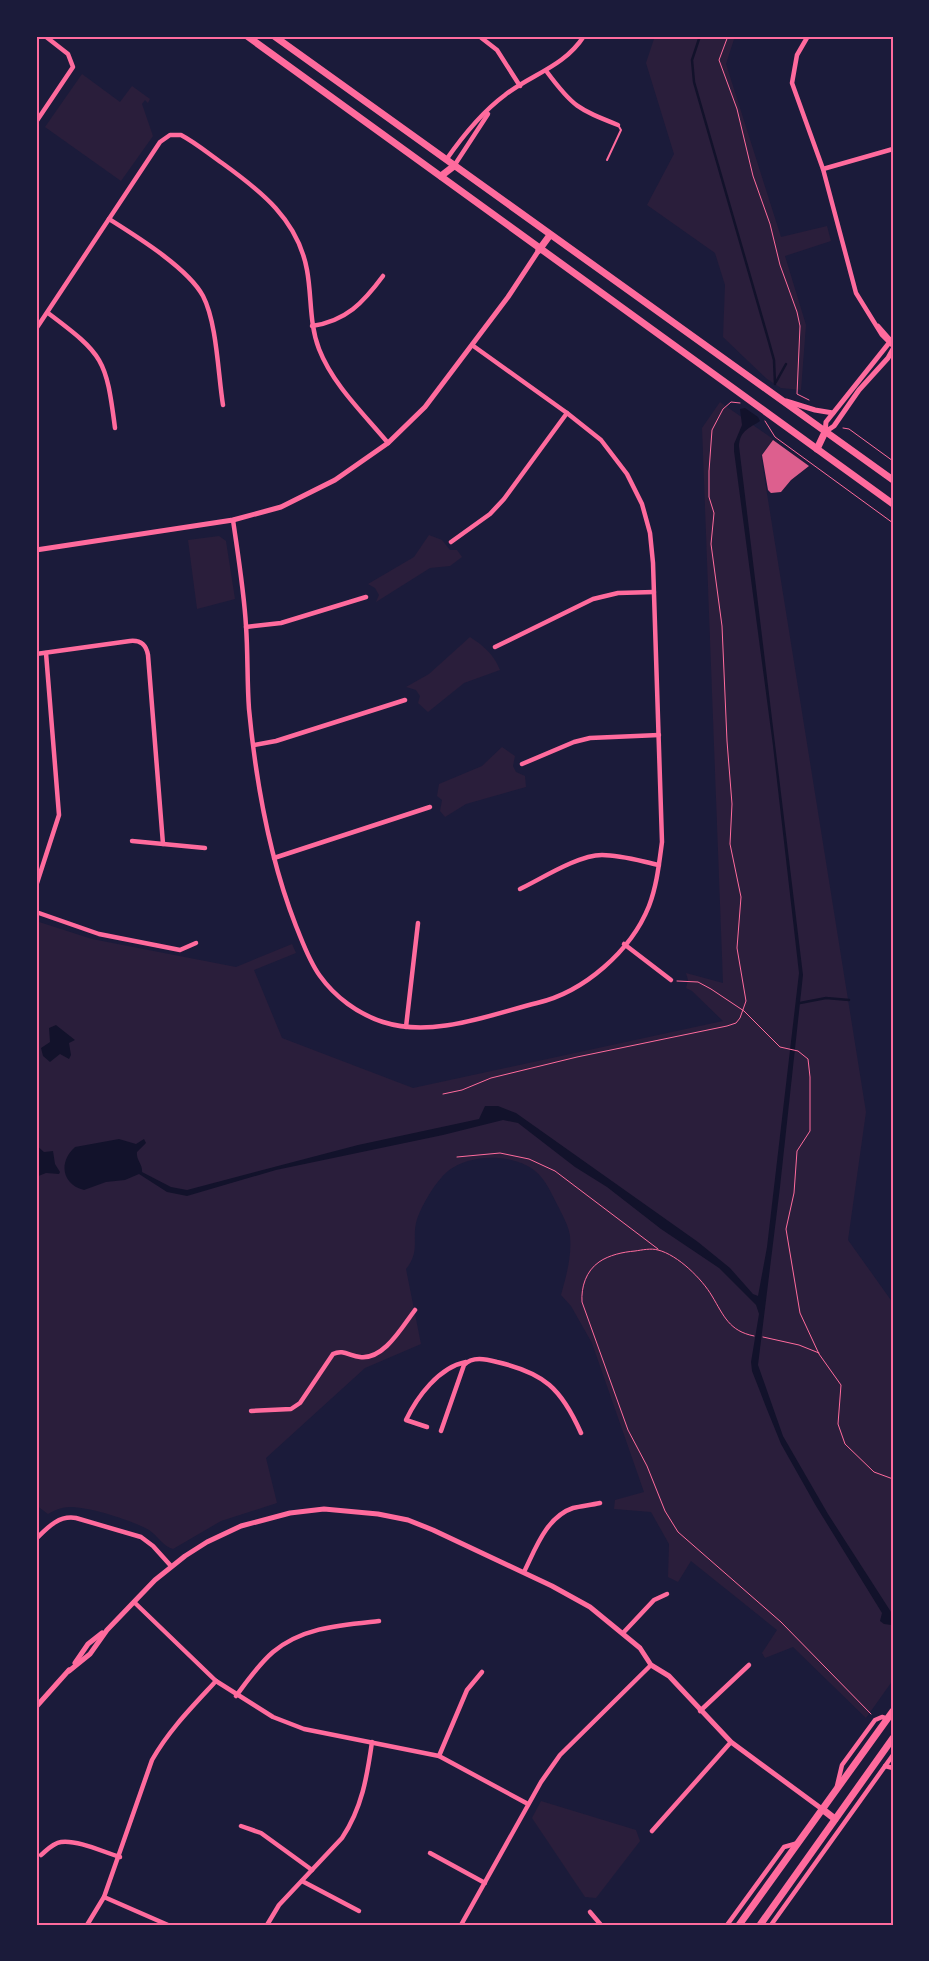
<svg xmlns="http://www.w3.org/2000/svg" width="929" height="1961" viewBox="0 0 929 1961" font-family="Lato,sans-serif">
<rect width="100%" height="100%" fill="#1b1b3a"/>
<!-- green -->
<g fill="#2a1e3b">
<polygon points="655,36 735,36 726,64 781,237 827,226 831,241 785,256 806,325 801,390 781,388 767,379 723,337 725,285 715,253 647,205 674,154 646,63"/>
<polygon points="82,74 120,102 132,86 150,99 148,103 145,100 142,104 153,136 121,181 45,127"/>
<path d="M720 402 773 439 761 456 866 1112 848 1240 893 1303V1680L866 1718 793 1647 765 1658 762 1653 777 1630 691 1561 678 1582 668 1577 669 1544 651 1512 614 1509 615 1500 644 1492 592 1343 571 1306 561 1295C566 1277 572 1256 570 1236 569 1227 563 1216 559 1208 552 1195 546 1179 534 1170 511 1153 469 1154 448 1171 435 1182 423 1203 417 1219 411 1239 421 1250 406 1269L421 1344 365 1368 266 1458 277 1503 221 1521 173 1549C164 1547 157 1535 149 1530 131 1520 90 1507 70 1507 62 1507 55 1510 48 1514L36 1505V921L92 939 236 967 292 944 296 953 254 970 282 1038 413 1088 723 1021 692 991 686 988 688 980 686 973 723 983 702 428Z"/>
<polygon points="429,535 442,540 450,550 457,550 462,557 450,566 430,568 376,602 379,595 375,588 368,584 414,557"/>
<polygon points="219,536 226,541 235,599 197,609 188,540"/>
<path d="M470 637C484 646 494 655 500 670L464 683 428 712 418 703 420 696 416 690 406 687 429 674Z"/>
<polygon points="502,747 515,756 513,766 516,772 525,776 526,787 466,804 445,817 440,811 442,800 437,796 439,784 482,766"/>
<polygon points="541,1801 636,1830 640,1841 596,1898 585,1897 532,1818"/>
</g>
<!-- water -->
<g fill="#12122b">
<path d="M745 408 758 417 760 421C750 428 740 430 739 446L803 975 780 1187 758 1365 783 1436 828 1514 893 1615 891 1625 884 1624 880 1621 882 1613 816 1506 781 1444 766 1407 752 1371 751 1362 759 1314 756 1305 719 1268 661 1229 607 1187 575 1167 518 1123 503 1120 443 1135 276 1170 187 1196 167 1192 139 1174 125 1180 106 1182 84 1190C62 1185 58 1162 75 1147L119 1139 136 1144 144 1139 146 1143 137 1152C136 1160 143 1165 142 1172L171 1187 187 1190 358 1145 479 1119 485 1106H498L516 1113 698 1242 730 1268 753 1294 758 1296 767 1247 799 973 773 746 734 451V444L742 425 740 409Z"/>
<polygon points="56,1025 75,1040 69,1043 71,1055 69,1059 60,1054 50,1062 43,1056 41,1048 50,1042 49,1028"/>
<polygon points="36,1145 44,1152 53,1151 55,1164 60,1172 59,1174 46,1173 36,1177"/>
</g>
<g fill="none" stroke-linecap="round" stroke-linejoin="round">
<!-- stream -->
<g stroke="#12122b" stroke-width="2.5">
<polyline points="700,36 692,60 694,82 769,342 774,360 775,384"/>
<polyline points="776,382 786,364"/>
<polyline points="800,1003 826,998 849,1000"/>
</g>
</g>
<!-- building -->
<polygon fill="#dd5f8e" points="773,440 809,466 791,480 781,492 771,493 768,490 762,455"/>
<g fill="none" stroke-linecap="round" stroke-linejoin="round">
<!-- path -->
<g stroke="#ff6b9d" stroke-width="1">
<polyline points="728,36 719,60 737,109 753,176 770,224 780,265 797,312 800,326 797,394 809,400"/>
<polyline points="765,421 775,437 893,523"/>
<polyline points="843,428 849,429 893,461"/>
<polyline points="677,981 698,982 711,989 744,1011 780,1047 798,1051 808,1059 810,1077 810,1131 797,1151 794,1193 786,1229 800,1313 819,1354 841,1385 838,1424 845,1444 874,1472 893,1479"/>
<polyline points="443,1094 462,1090 491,1078 577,1057 727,1026 736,1023 740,1018 746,1001 737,948 741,897 730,844 732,804 727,741 722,626 711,544 714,513 709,497 709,471 712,430 723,409 731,402 740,403"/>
<polyline points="457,1157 500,1153 529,1159 555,1171 658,1249"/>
<path d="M754 1336C729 1331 724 1316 712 1296 702 1279 678 1255 658 1250 651 1248 642 1250 635 1251 623 1252 609 1255 599 1262 586 1271 581 1287 582 1302L628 1430 647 1466 665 1511 678 1532 781 1622 871 1714"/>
<polyline points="763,1337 799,1345 819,1353"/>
</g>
<!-- service -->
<polyline stroke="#ff6b9d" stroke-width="2" points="607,160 621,130 618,125"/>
<!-- minor -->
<g stroke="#ff6b9d" stroke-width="4.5">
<polyline points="479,36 497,50 520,86"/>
<polyline points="808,36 797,55 792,83 823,169 856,293 882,335 893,346"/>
<path d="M547 72C573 107 578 109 618 125"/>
<polyline points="36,122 73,67 68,54 45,36"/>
<path d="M446 160C462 137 482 112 505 95 532 74 564 67 584 36"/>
<polyline points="454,166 488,114"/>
<polyline points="823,169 893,149"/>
<path d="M109 219C136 236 188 268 203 296 217 323 218 374 223 405"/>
<path d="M48 313C104 355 106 359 115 428"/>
<path d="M312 326C346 321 363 303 383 276"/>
<polyline points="878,326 892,342"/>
<path d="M36 329 160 142 170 135H181C196 143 209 154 222 163 261 191 298 220 307 270 312 297 309 323 319 349 333 385 364 414 388 443"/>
<path d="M233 520C238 555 244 591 246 626 248 654 247 682 249 709 256 783 269 857 296 926 303 943 309 961 320 976 335 997 358 1014 383 1022 433 1038 489 1015 537 1003 584 992 631 951 649 906 657 885 659 864 662 842L653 563 650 533 642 504 627 474 601 440 567 413 472 345"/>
<polyline points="451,542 490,514 504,499 567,413"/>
<polyline points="246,627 281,623 366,597"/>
<polyline points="495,647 593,599 618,593 654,592"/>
<path d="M36 654 130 641C140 640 146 644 148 655L163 844"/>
<polyline points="254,745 276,741 405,700"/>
<polyline points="522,764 574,742 590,738 659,735"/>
<polyline points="132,841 205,848"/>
<polyline points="274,858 430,807"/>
<polyline points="36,886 59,815 46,653"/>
<path d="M520 889C541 879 578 855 602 855 621 855 640 861 659 865"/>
<polyline points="36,912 99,934 180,950 196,943"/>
<polyline points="624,944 671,980"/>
<polyline points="406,1027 418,923"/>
<path d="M251 1411 291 1409 300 1403 333 1354C343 1349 350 1356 360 1357 384 1360 402 1327 415 1310"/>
<path d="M427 1427 406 1420C417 1397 439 1367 466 1362"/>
<path d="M441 1431 464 1365C472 1356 486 1359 497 1362 544 1373 561 1388 581 1433"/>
<path d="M36 1539C48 1527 59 1515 76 1518L141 1537 153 1546 171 1566"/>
<path d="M524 1572C535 1550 546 1517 573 1508 582 1506 591 1505 600 1503"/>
<polyline points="134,1602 216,1681 273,1717 304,1729 439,1756 528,1804"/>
<polyline points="623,1633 654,1600 667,1594"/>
<path d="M236 1696C247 1681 259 1664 273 1652 303 1627 341 1625 379 1621"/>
<polyline points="700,1711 749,1665"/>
<polyline points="439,1756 467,1690 482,1672"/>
<polyline points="885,1766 893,1768"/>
<polyline points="837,1786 842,1765 875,1720 882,1717 888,1719"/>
<polyline points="241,1826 261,1833 312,1870"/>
<polyline points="652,1831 731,1742"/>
<polyline points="430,1853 485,1883"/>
<path d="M41 1855C47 1850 53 1843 61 1842 79 1840 103 1852 120 1857"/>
<polyline points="302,1881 359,1911"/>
<polyline points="104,1897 168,1925"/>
<polyline points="590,1912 601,1925"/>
<path d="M87 1925 104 1897 152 1760C169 1730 192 1707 216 1681"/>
<path d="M267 1925 279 1905 342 1838C362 1808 367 1777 372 1742"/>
<polyline points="461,1925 541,1782 560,1755 651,1665"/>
<polyline points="727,1925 784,1847 798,1843"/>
<polyline points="771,1925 893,1755"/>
</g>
<!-- tertiary -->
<g stroke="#ff6b9d" stroke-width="5">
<polyline points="893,338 826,422 825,432 834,426 859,390 888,358 893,349"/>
<polyline points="786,401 815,410 833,413"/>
<polyline points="36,550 233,520 281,507 335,480 388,443 425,407 508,297 539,250"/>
<polyline points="75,1663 88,1644 102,1633"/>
<polyline points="69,1671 90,1654 107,1630 155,1580 185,1556 207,1542 241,1526 290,1513 324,1509 378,1514 408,1520 433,1530 552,1586 590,1607 640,1648 651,1665 669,1676 731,1742 822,1809"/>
<polyline points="36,1707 69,1670"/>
</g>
<!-- primary -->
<g stroke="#ff6b9d" stroke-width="7">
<polyline points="247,36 893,504"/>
<polyline points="274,36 893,480"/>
<polyline points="441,176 454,166"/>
<polyline points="539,250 550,235"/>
<polyline points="817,449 825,432"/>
</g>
<!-- trunk -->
<g stroke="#ff6b9d" stroke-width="7">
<polyline points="822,1809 835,1819"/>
<polyline points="739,1925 893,1711"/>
<polyline points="760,1925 893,1738"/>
</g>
</g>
<!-- border -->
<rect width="929" height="1961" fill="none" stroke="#1b1b3a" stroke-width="75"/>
<rect x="38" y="38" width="854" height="1886" fill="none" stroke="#ff6b9d" stroke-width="2"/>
</svg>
